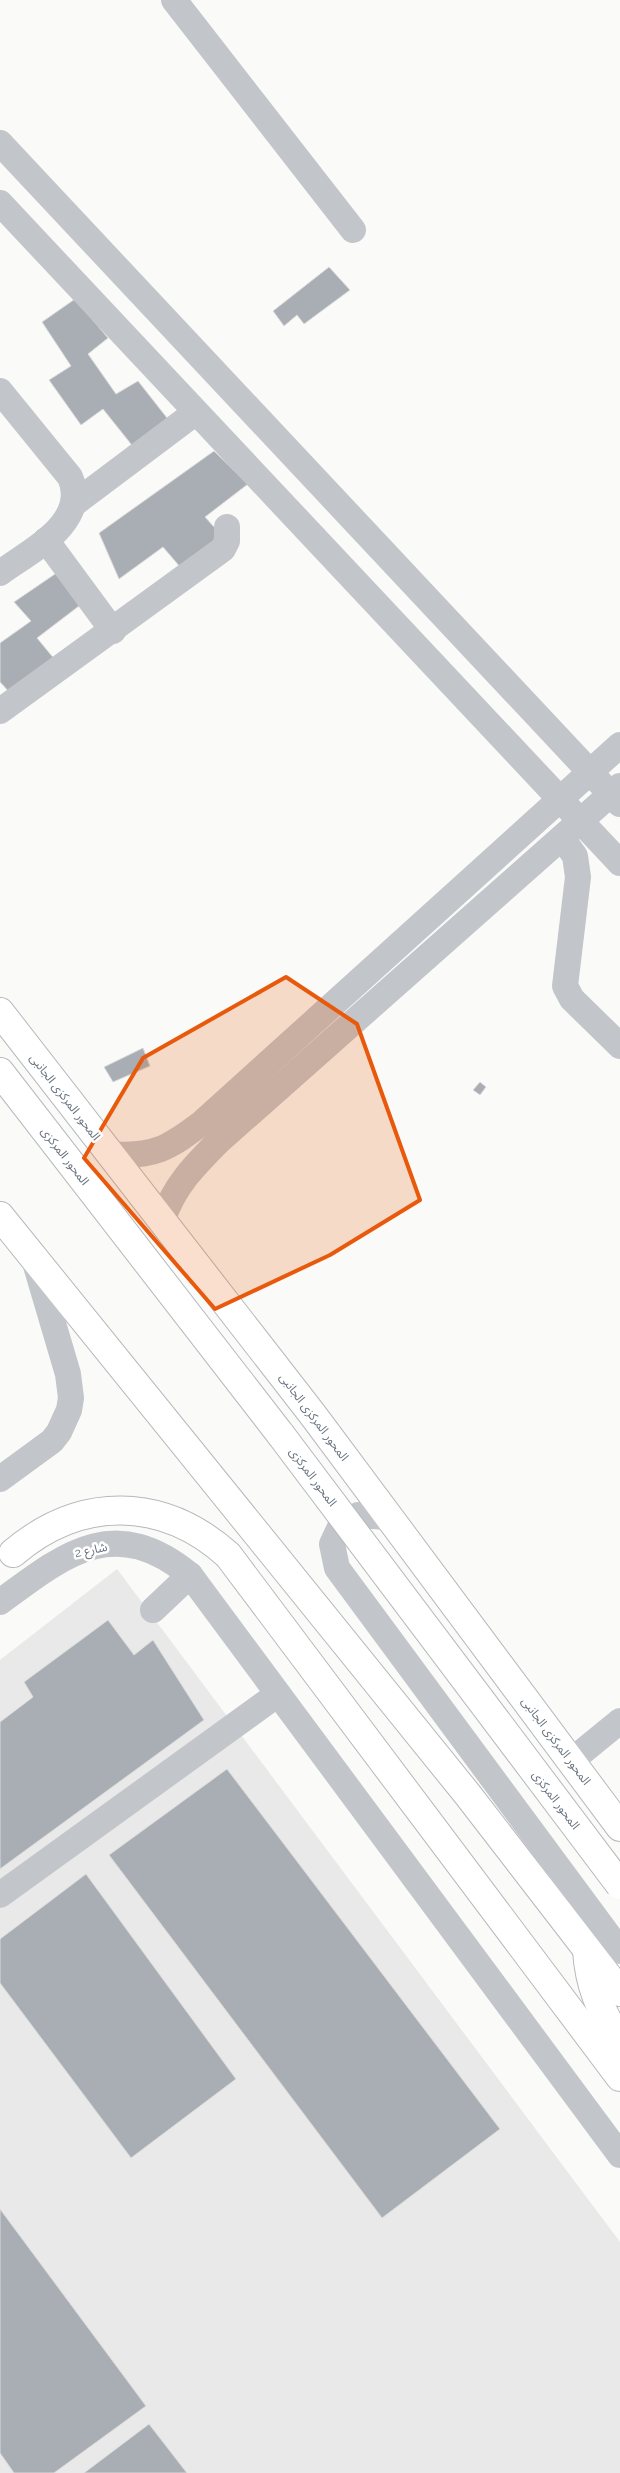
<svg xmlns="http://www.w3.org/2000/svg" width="620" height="2473" viewBox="0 0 620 2473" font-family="Raleway,'Noto Sans Arabic',sans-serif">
<rect width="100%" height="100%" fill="#fafaf8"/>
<!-- built -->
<polygon fill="#e8e9e8" points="117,1569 620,2242 620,2473 0,2473 0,1660"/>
<!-- building -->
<g fill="#a8aeb4" stroke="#dcdcda">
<polygon points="329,267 350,290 304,324 297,315 284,326 273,311"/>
<polygon points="75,299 108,338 88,354 116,394 138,381 171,423 135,449 103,409 81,425 49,380 71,366 42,322"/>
<polygon points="214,451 248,484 205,517 224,538 181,568 163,547 119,579 99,533"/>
<polygon points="58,572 79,606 37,638 56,661 11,694 0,682 0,643 31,621 14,602"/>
<polygon points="143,1048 150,1066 113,1082 104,1067"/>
<polygon points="480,1082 486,1087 480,1095 473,1090"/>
<polygon points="108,1620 134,1655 153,1640 204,1720 0,1869 0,1722 33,1697 24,1682"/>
<polygon points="227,1769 500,2129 382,2218 109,1855"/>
<polygon points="86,1874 236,2079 131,2158 0,1983 0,1939"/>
<polygon points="0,2209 146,2406 54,2473 14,2473 0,2453"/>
<polygon points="149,2424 187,2473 84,2473"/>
</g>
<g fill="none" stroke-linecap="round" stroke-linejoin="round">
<!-- major casing -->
<g stroke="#b6b9bd" stroke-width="30">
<g id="major">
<polyline points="0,1012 313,1415 620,1827"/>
<path d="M587 1950C589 1985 600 2011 620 2040"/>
</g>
</g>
<!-- highway casing -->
<g stroke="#b6b8bc" stroke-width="30">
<g id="highway">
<polyline points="0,1072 281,1435"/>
<polyline points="0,1216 468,1795 620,1992"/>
<path d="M13 1553C80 1496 162 1496 228 1555L620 2077"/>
</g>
</g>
<!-- minor -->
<g stroke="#c2c5c9" stroke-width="26">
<polyline points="174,0 353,230"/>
<polyline points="0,143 620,804"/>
<polyline points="0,203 620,863"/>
<path d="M0 391 70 477C90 522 30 551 0 573"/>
<polyline points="75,503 196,412"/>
<polyline points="46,540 113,631"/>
<polyline points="0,711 223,549 227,541 227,527"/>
<polyline points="562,838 575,856 578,877 565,986 572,999 620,1046"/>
<path d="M109 1154C153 1158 169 1148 203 1122L620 745"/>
<path d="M163 1219C174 1186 195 1165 219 1141L620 786"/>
<polyline points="0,1479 52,1441 59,1432 69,1410 71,1398 68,1374 34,1259"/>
<polyline points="388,1517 358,1515 340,1527 332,1544 337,1568 620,1951"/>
<path d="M0 1602C65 1554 114 1513 190 1575L620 2155"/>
<polyline points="153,1610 190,1575"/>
<polyline points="571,1761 620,1721"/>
<polyline points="0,1895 278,1694"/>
</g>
<!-- major -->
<use href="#major" stroke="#fff" stroke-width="28"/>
<!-- highway -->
<use href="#highway" stroke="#fff" stroke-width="28"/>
<!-- highway-bridge casing -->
<g stroke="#b6b8bc" stroke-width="30" stroke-linecap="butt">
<polyline id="highway-bridge" points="281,1435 620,1885"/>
</g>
<!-- highway-bridge -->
<use href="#highway-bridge" stroke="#fff" stroke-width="28"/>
</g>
<!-- marked area -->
<path fill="#e8590c" fill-opacity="0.2" stroke="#e8590c" stroke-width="4" stroke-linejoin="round" d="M286 977 357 1024 420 1200 330 1255 215 1309 84 1158 143 1058Z"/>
<g text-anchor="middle" stroke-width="5" stroke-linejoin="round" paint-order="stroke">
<!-- street labels -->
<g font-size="12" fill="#68737f" stroke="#fff">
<text transform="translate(65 1097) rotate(52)" y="4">المحور المركزى الجانبى</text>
<text transform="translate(65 1156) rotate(52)" y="4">المحور المركزى</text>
<text transform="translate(314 1417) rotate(53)" y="4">المحور المركزى الجانبى</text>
<text transform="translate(313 1477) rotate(53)" y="4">المحور المركزى</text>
<text transform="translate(91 1550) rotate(-12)" y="4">شارع 2</text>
<text transform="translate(556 1741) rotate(53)" y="4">المحور المركزى الجانبى</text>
<text transform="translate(556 1800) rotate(53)" y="4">المحور المركزى</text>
</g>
</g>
</svg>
